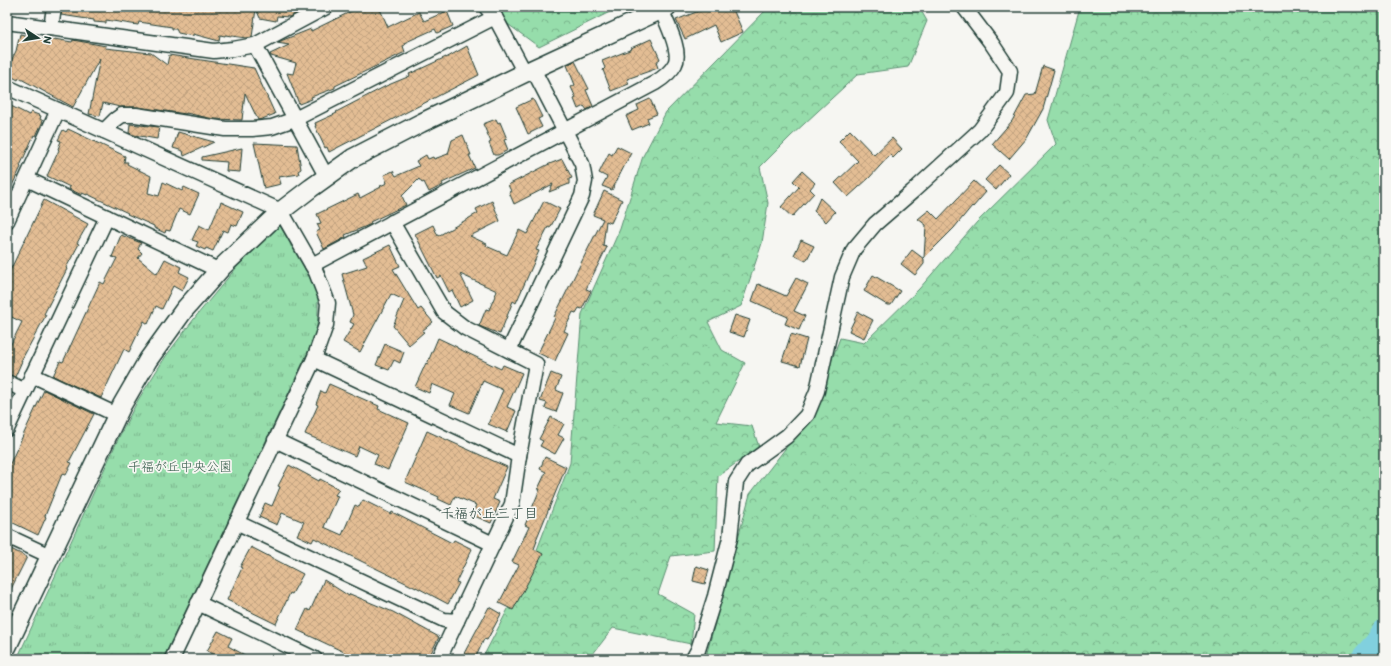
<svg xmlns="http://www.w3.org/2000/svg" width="1391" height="666" viewBox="0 0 1391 666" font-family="Itim,'Klee One',sans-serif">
<defs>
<pattern id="forest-crowns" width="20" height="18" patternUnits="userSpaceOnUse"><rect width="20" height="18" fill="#96ddab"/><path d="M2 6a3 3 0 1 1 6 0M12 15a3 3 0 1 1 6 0" fill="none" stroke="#7ab48c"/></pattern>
<pattern id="park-tufts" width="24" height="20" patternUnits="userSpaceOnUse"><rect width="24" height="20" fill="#96ddab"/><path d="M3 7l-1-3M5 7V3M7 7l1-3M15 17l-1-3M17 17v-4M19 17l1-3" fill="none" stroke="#7ab48c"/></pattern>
<pattern id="building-cross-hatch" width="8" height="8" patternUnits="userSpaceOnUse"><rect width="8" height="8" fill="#e3bd94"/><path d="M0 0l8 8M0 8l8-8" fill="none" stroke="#c2a380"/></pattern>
</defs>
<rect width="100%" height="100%" fill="#f6f6f2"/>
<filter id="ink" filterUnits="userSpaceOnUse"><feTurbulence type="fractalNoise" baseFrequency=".025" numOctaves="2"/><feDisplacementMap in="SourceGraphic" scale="8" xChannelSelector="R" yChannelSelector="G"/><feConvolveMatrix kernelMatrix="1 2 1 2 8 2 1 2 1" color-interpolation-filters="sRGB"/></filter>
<g filter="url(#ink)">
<!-- forest -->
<g fill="url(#forest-crowns)" stroke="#5a8d70">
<polygon points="481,7 620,7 539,47 501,19"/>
<polygon points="769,7 919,7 927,21 908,67 858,74 791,136 760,167 768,203 762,243 741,306 708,322 722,350 745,363 716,422 752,426 759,447 718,476 715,551 671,556 658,594 694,614 691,644 613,628 589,659 482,659 532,563 570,463 582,314 620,229 643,156 666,112"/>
<polygon points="1080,7 1384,7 1384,659 704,659 706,656 750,494 810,417 840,338 864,343 919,289 977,222 1056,144 1048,120"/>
</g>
<!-- park -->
<polygon fill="url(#park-tufts)" stroke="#5a8d70" points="280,226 310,278 318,295 318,310 317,330 307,354 163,659 17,659 120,435 138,400 166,356 197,315 237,267"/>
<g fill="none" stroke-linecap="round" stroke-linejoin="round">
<!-- river -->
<polyline stroke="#81d0de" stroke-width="25" points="1363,659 1377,643 1384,632"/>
</g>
<!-- building -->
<g fill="url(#building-cross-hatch)" stroke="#1f3d34">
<polygon points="62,7 302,7 303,10 289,17 277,16 276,21 260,18 256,9 252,37 246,38 225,35 225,36 220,35 219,41 193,34 193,36 178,33 176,29 172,29 172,27 139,22 138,25 106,20 106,23 94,22 94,20 61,15"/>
<polygon points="360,7 379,7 388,27 419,12 424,21 447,11 453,26 437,33 435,29 404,43 405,45 403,46 405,52 335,86 335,88 311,97 312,99 299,104 287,73 293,74 296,63 271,56 270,54 289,45 277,43 278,42 311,29 311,31"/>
<polygon points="709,7 732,7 743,32 721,42 714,25 685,39 676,20"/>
<polygon points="20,34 48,40 48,38 72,42 73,40 106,46 105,48 151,53 167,65 169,55 254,68 275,114 262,119 258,120 245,93 242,120 213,119 186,113 186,114 137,107 120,107 103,103 100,116 89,114 100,58 73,107 19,78 18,80 7,74 7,69 16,51"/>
<polygon points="651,39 660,59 656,62 658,68 627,79 629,84 611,91 603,70 605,68 602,61 632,49 631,48"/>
<polygon points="467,46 479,75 329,152 327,147 325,148 315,126 316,126 315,123 337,113 336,112 386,86 410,76 409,74 416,71 446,57 446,58"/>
<polygon points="575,61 589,89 586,90 593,106 587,110 584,106 578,109 574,99 576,98 571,87 575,85 567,65"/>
<polygon points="1043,66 1054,70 1043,109 1027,138 1009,159 992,144 1012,121 1026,95 1035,94"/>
<polygon points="533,99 542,117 538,119 542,127 528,134 516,107"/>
<polygon points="650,99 657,114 647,118 649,123 632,130 626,116 639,110 637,105"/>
<polygon points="7,104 29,115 31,112 41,116 40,119 43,121 36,136 34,135 20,166 21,167 7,196"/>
<polygon points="496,119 498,123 500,122 507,139 504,140 508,150 498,155 494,155 489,143 491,142 483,124"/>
<polygon points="130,124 159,127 157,139 134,135 129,133"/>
<polygon points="68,129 125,156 124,162 128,162 127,164 151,176 148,193 159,196 163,182 182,191 184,187 199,194 190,214 179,209 170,231 166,230 165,233 154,228 154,226 127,214 128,213 87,194 87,195 82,193 82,195 69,189 70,187 47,176 59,150 58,149 61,141 58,140 63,130 66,132"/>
<polygon points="850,130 874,155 892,138 902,149 893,158 890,155 869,178 848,197 835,183 858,161 839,141"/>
<polygon points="178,132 214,142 184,156 183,151 173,148"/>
<polygon points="463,135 471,155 469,155 475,168 442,183 443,185 429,192 424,182 422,183 419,179 402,196 406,205 370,222 371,224 369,225 345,235 346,237 324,249 316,232 320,230 317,224 321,223 317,214 358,194 360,198 381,187 380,186 387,183 384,175 393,171 396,176 419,166 416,161 426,155 428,159 433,157 434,159 448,154 452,140"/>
<polygon points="254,143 297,145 301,169 298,171 299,174 279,177 281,184 264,188"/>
<polygon points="617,146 631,153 612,190 602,186 607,177 599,173 609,153 612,155"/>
<polygon points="242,148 240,172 226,171 227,162 202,160 202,157"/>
<polygon points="562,159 572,178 569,179 569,184 549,192 553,184 514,204 509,192 511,191 508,185 547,165"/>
<polygon points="999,165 1009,174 996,190 985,180"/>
<polygon points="802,171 815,183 810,189 814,193 792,217 781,207 799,187 793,181"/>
<polygon points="974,181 986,192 973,207 972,206 954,228 924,258 926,225 918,219 929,210 938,219"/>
<polygon points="604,191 622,200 611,223 606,221 603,246 607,247 586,289 591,291 582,309 579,308 576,313 573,312 564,331 568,333 555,361 538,353 555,318 554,317 603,219 593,215"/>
<polygon points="820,198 835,212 826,222 814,211"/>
<polygon points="44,200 88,224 77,243 79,244 66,268 67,269 44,314 46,315 21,361 22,361 15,377 7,374 7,352 22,322 7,315 7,277"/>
<polygon points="492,201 500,221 470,236 487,244 486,246 507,255 519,230 527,234 544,201 560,209 550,228 548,227 536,250 539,251 516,303 513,301 500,334 479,326 486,309 489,310 497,291 460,274 473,300 460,307 452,290 449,292 441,276 437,278 415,234 433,225 438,236 478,213 476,209"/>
<polygon points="221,202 243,212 237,226 231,224 228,232 223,230 213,251 206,248 205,250 196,246 198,242 192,240 199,225 209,230"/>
<polygon points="121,235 141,243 138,249 142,253 138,258 157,274 165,259 181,267 179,272 189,277 182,291 173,286 162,309 156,306 148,324 144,321 129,352 124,349 101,398 53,376 60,361 63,362 100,282 104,284 117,258 112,257"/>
<polygon points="801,240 814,246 806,261 794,255"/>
<polygon points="390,245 400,266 393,269 418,310 421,308 433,322 422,331 424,332 409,345 393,326 404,300 391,294 360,352 343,342 354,324 350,322 353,315 342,274 367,266 363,258"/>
<polygon points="912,250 924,259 924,264 915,275 901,264"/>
<polygon points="873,275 900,291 891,305 887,305 864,291"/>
<polygon points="796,278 808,284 794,311 805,316 799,330 785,324 788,317 752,301 758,284 786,296"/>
<polygon points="858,312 873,320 864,338 849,331"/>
<polygon points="735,315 750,320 744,337 729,332"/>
<polygon points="791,334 807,339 800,366 782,361"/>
<polygon points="438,338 457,347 457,348 501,369 503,365 522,373 507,407 516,411 507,432 488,424 503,390 483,381 469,413 450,405 455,394 432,384 429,393 415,387 426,363 427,364"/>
<polygon points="385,344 404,352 400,363 394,360 389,370 376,365"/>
<polygon points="551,373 561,377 556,390 563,393 556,412 545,408 547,403 540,401"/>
<polygon points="329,384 379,406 378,409 409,423 388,470 374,464 378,455 359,446 355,456 305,434 318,405 316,404 321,391 325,393"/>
<polygon points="44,390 94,414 69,462 72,463 66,475 62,474 45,516 46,517 38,535 7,520 7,470"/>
<polygon points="551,417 564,424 558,435 564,438 555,454 540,446 543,441 539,439"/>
<polygon points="427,431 507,467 493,499 500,502 491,523 472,515 476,505 455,496 451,505 438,499 439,497 405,482"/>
<polygon points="545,457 566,467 536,540 537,541 534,549 543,554 513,610 499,603 519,565 512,562 529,527 525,525 540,489 538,489 546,472 540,469"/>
<polygon points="289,465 319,481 320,479 339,489 335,495 338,496 324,527 342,535 355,505 359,507 363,500 391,514 392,512 452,543 454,540 472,549 456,582 459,583 448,604 416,587 416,588 314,538 312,542 297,535 304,522 282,513 277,525 259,517 265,503 272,506 280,487 278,486"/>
<polygon points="7,547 27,557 7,597"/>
<polygon points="251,547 303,574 292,594 290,593 276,624 227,600 242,568 240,567"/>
<polygon points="696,566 709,570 705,584 693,581"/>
<polygon points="324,580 349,596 350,594 393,612 439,637 428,659 359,659 297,630 307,609 310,611"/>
<polygon points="489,607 501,614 487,640 484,639 475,659 461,659"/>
<polygon points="218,631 232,638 228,646 252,659 223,659 207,651"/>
</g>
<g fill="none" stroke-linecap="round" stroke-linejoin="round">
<!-- minor casing -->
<g stroke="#1f3d34" stroke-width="17">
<g id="minor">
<polyline points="486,7 495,17 525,73"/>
<polyline points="7,22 214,51 233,49 255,45 326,7"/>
<polyline points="51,28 54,7"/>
<polyline points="255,45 326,176"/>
<polyline points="7,87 281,211 316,272 328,303 326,325 314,359 172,659"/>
<polyline points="104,131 115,120 122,115 136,115 225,129 252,129 272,127 295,119 495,17"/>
<polyline points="27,179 218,270"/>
<polyline points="7,221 58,110"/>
<polyline points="392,222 444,312 465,328 536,364 519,456 512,504 439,659"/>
<path d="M312 265 655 83C663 78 671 72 675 64 682 51 666 22 661 9"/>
<polyline points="509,350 582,196 585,181 582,164 533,69"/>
<polyline points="314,359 519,456"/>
<polyline points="32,375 117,415"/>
<polyline points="7,382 25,391"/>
<polyline points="7,429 107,217"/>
<polyline points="275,440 493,544"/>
<polyline points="236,522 444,620 457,621"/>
<polyline points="7,536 50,556"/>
<polyline points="198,603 315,659"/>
<polyline points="693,659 698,650 715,596 730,538 736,482 747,465 787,436 807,415 817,391 842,277 854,249 875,224 912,192 980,130 1007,93 1010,71 992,44 964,7"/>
</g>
</g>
<!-- tertiary casing -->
<g stroke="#1f3d34" stroke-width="21">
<polyline id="tertiary" points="7,647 122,405 148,360 184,310 222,267 281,211 311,188 353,158 421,123 533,69 667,7"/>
</g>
<!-- minor -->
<use href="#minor" stroke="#f6f6f2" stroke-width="14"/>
<!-- tertiary -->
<use href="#tertiary" stroke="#f6f6f2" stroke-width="18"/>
</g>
</g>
<g text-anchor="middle" stroke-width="3.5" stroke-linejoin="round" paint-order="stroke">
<!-- park labels -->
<g font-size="13" fill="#375d4c" stroke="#f6f6f2">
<text x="180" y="471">千福が丘中央公園</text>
</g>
<!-- neighbourhood labels -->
<g font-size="14" fill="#1f3d34" stroke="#f6f6f2">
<text x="489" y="518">千福が丘三丁目</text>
</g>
</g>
<!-- margin -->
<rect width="1391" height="666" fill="none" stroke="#f6f6f2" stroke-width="24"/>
<rect x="12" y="12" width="1367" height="642" fill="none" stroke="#1f3d34" stroke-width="1.5" filter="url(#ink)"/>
<!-- north arrow -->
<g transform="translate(38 38) rotate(102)" stroke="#f6f6f2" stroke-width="3" paint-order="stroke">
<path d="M0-3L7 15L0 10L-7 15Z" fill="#1f3d34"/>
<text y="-6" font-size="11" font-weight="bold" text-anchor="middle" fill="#1f3d34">N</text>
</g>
</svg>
